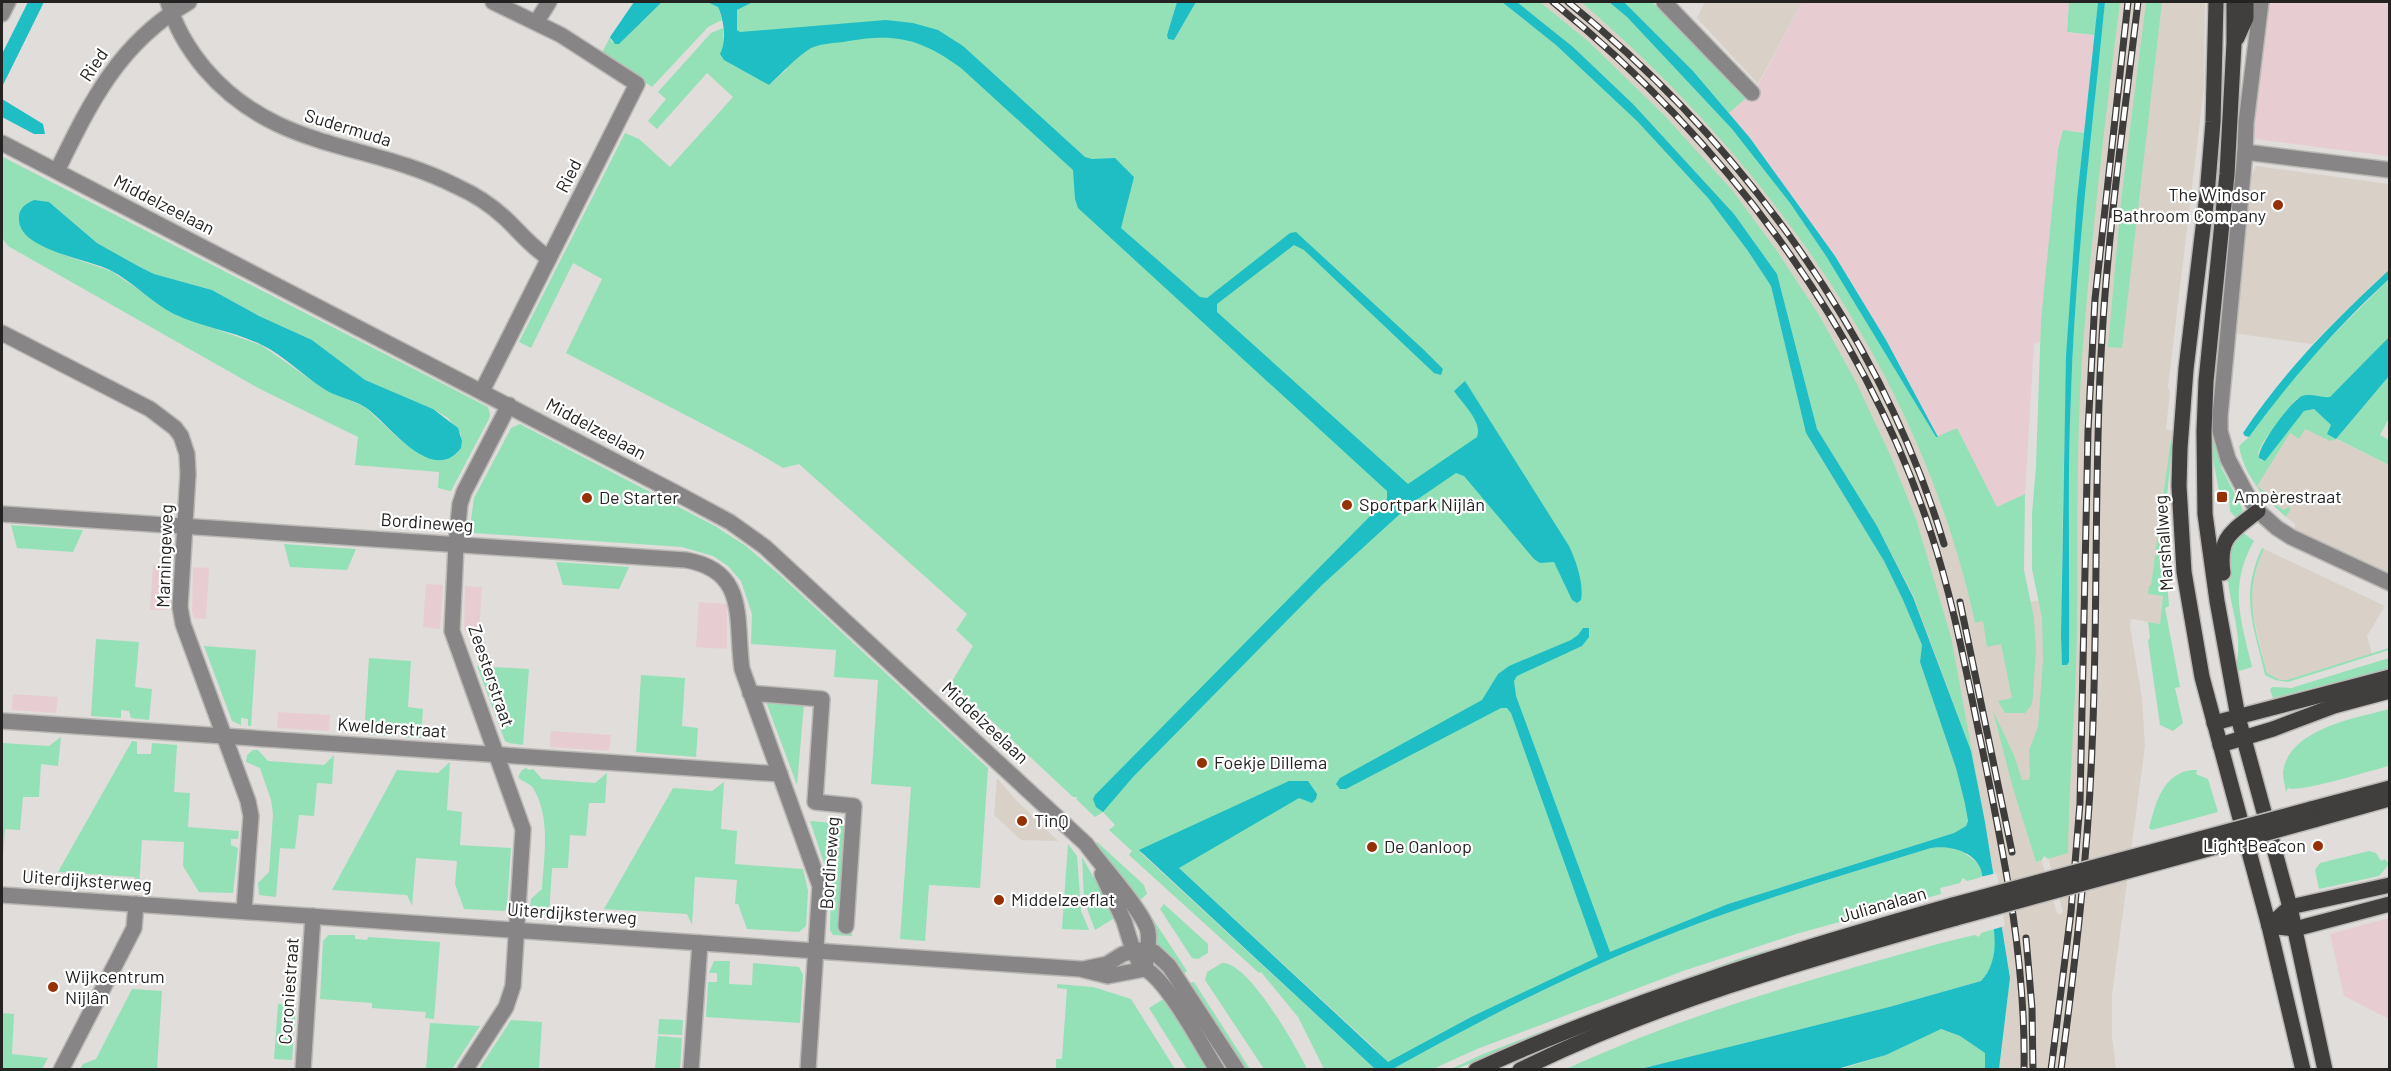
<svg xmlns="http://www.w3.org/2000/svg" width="2391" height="1071" viewBox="0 0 2391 1071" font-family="Barlow,sans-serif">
<rect width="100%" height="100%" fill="#e0ddda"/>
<!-- built -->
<g fill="#d9d1c8" fill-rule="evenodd">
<path d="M1517 2H1609L1732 129 1882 350 1986 607 2062 598 2061 636 2093 116 2105 2H2205L2204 87 2168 387 2170 392 2166 429 2172 431 2151 586 2148 593 2163 596 2160 624 2131 619 2130 626 2142 699 2145 746 2112 995V1037L2116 1069H1999L2010 978 1985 822ZM2044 856 2048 857 2063 912 2060 915 2057 913 2041 859Z"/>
<polygon points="1705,2 1802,2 1758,84 1697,18"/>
<polygon points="2256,166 2389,184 2389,270 2312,344 2233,333 2249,182"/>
<polygon points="2304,411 2336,439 2389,465 2389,573 2294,530 2295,524 2265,499 2255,485"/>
<polygon points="2264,549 2385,606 2367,636 2372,654 2287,680 2280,680 2267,673 2251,606 2251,595 2252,577"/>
<polygon points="997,778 1015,799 1058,841 1021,840 994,815"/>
</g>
<!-- industrial -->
<g fill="#e7cdd1">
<polygon points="1802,2 2069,2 2067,32 2095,35 2084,133 2063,130 2058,149 2040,342 2034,344 2025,494 1997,507 1957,428 1938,437 1886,340 1835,256 1750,138 1729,113 1757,88"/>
<polygon points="2266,2 2383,2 2389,5 2389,156 2255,139 2251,131"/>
<polygon points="153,565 170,566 167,610 150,610"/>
<polygon points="193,567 209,568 206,619 194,618 192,612"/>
<polygon points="426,584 443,585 440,629 423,627"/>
<polygon points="465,586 482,587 479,631 464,630"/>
<polygon points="699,602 727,604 727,649 696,647"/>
<polygon points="13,694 58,697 56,713 12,710"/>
<polygon points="278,712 330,715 329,731 277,728"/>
<polygon points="551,731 611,735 609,751 550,747"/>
<polygon points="2389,918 2389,1019 2344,996 2330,934"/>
</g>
<!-- green -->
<g fill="#94e1b7" fill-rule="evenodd">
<polygon points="662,2 707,2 718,7 722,20 708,27 652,87 602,53 610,37 612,42 619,44"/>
<polygon points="753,2 1177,2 1167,35 1174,40 1196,2 1502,2 1556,45 1600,85 1637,121 1708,198 1748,251 1771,286 1806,433 1884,561 1903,600 1922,645 1920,662 1956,768 1965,804 1968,821 1966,826 1954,833 1728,904 1471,1017 1388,1063 1372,1046 1179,868 1140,852 1375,1069 1324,1069 1298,1017 1261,972 1259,973 1248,963 1129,855 1132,851 1109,830 1115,825 1103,812 1095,817 1076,799 1078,797 1073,797 951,683 973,646 956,630 967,614 799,464 783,468 751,449 566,353 602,279 573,263 531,348 519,342 625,133 639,139 670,167 733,97 707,73 657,129 648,121 666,99 658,92 711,33 723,28 724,46 769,85 787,69 737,30 737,10"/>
<polygon points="1517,2 1540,2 1589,42 1665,116 1732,190 1777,251 1819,315 1857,384 1892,459 1916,519 1951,637 1985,822 1971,751 1914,597 1877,526 1817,429 1777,274 1734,214 1633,104 1573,47"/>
<path d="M1581 2H1609L1627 17 1732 129 1790 203 1826 256 1936 437 1957 428 1997 507 2025 494 2024 570 2034 618 2036 650 2033 697 2031 706 2025 713H2005L1998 701 2012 698 2001 644 1987 647 1983 621 1975 623C1922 377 1769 163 1581 2Z"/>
<polygon points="1624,2 1652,2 1746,98 1729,113 1693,71"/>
<polygon points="2069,2 2098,2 2095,35 2067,32"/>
<path d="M2105 2H2120C2105 120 2091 239 2082 358 2076 449 2078 540 2077 631 2076 705 2069 779 2068 853L2048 859 2044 856 2042 860 2036 862 2012 785 1993 711 2014 755 2022 780H2028L2030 777 2029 750 2038 727 2043 660 2042 618 2032 569V514L2036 466 2041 320 2058 149 2063 130 2084 133C2066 301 2063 468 2061 636L2062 664 2066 665 2069 662C2070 573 2067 484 2071 395 2075 263 2091 132 2105 2Z"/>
<polygon points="2146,2 2162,2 2122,348 2108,347 2121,201"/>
<path d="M3 157 488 407 490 415 489 419 451 491 438 488 439 472 355 465 358 437 258 388 8 246 2 238ZM49 202 97 243 138 266 154 274 212 290 259 316 312 340 364 380 433 409 448 418 461 434V448L423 456 397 437 365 407 324 389 261 345 176 315 111 271 64 255 40 244Z"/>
<path d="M2389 279V337L2330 398 2314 396 2296 399 2264 441 2258 453 2261 461 2304 411 2314 409 2331 425 2329 430 2336 439 2389 376V418L2380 435 2389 440V465L2337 439 2330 441 2305 429 2299 439 2290 433 2257 486 2268 494 2266 499 2284 510 2289 507 2290 510 2286 517C2264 497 2244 476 2239 446L2249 437 2278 397 2315 353Z"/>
<polygon points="520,424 715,526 746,546 780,575 988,768 980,888 929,885 925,941 900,939 911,787 871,784 878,680 834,677 836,650 751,644 752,614 741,581 728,566 713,556 682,547 473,533 470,527 474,498 511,428"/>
<path d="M2172 431C2172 462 2166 492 2166 522L2162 523 2169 606 2165 608 2180 687 2175 688 2183 723 2173 731 2160 725 2148 641 2150 637 2148 622 2160 624 2163 596 2148 594 2149 586 2151 585Z"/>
<polygon points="2212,432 2222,469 2243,510 2238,520 2230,511 2229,497 2220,497 2212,453"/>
<polygon points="11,525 83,530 73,552 17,548"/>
<path d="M2242 532 2254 541C2228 586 2241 620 2252 667L2236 672C2237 661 2239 650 2238 639 2235 601 2214 565 2242 532Z"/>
<polygon points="284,544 356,549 347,570 290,567"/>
<path d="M2262 548 2264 549C2242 595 2255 627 2267 673L2280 680H2287L2389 648V650L2288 682 2275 680 2265 675C2254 625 2239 597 2262 548Z"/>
<polygon points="556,562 629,567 619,589 563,585"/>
<polygon points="96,639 139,642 135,687 152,689 149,720 131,718 129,711 121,710 121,718 91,716"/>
<polygon points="204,646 256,650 251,726 248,726 248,719 241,718 241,725 232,721"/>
<polygon points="369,658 411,661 408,707 423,709 421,738 403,737 402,730 395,729 394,736 364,734"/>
<polygon points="2389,658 2389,669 2273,698 2270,690 2272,687 2291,688"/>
<polygon points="477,666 529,669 523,745 509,743 505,741"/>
<polygon points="641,675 685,678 682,726 698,728 696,757 636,752"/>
<polygon points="768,701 804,704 797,785 766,702"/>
<path d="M2389 709V766C2373 770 2299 793 2288 788L2286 792C2285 786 2283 779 2283 773 2287 729 2356 718 2389 709Z"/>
<polygon points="61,737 58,766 41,764 39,797 23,797 20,830 5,829 2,868 2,743 49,746"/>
<polygon points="132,741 137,742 137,754 151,754 152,743 177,745 174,792 190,793 188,827 239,831 238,839 231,839 231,845 238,848 233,893 199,892 183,866 184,842 142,840 139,887 135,887 135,877 58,872"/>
<polygon points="253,750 258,750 268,761 324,765 334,755 332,784 317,783 314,816 299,815 295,849 280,848 276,897 259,895 258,883 269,872 273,814 271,800 260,768 246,762 247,755"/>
<polygon points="450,762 447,810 462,812 460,845 511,848 507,906 505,911 464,909 455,884 457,861 416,858 412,906 407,895 332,890 397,770 438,773"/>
<path d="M526 768 529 770 533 769 542 779 595 783 607 773 605 803H589L586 836 570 835 568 868H552L549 915 533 914 530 910 531 899 542 889C544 857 551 817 533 788 530 783 522 782 518 777L522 770Z"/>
<path d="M2192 770H2197L2196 774 2208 779 2218 812 2152 830 2149 828C2156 803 2162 774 2192 770Z"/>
<polygon points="724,782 721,829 737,831 735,864 803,869 808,891 806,926 799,932 747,929 738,904 735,904 737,880 695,877 692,925 687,914 604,909 673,788 712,791"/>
<polygon points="810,821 846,824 839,931 852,932 852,936 833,935 830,930 831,884"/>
<polygon points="1097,842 1144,885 1147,894 1137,903 1096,844"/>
<polygon points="1068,844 1077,856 1081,911 1089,930 1062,929"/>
<path d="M1948 846 1963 852 1979 864 1983 877 1967 881 1963 878 1960 883 1940 888 1941 894 1796 934 1683 971 1477 1049 1433 1069 1391 1070C1502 1008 1616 951 1736 910 1801 887 1866 868 1931 848Z"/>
<polygon points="2369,851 2376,853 2381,861 2385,859 2389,864 2379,876 2319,889 2315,870 2320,863"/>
<polygon points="1082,857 1116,917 1095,930 1084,900"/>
<polygon points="1944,900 1567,1026 1456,1069 1449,1070 1483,1054 1610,1005 1744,957"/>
<polygon points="1164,904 1208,944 1208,953 1198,959 1192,958 1160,909"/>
<polygon points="1147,910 1187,971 1182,975 1166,953 1155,944 1143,913"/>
<path d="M1994 929C1997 949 1994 967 1981 981L1889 1007 1640 1069 1564 1070C1688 1013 1818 977 1949 941L1975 935 1979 937 1981 933Z"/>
<polygon points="328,935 355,935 355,939 367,940 368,937 440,942 434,1019 425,1018 426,1012 372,1008 372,1003 320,999 323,941"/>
<polygon points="714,961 730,961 729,984 752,985 753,963 799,967 803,975 800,1023 706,1017 708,982 717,982 717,973 709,973"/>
<path d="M1222 963C1248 961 1297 1048 1307 1069H1264L1205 980 1207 972Z"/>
<polygon points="1194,982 1250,1069 1241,1069 1187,984"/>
<polygon points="1057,984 1093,987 1131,999 1175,1069 1056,1069 1056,1059 1062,1059 1067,989 1057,988"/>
<polygon points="132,989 162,991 157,1069 80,1069 83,1064 96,1059"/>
<polygon points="1165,998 1212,1069 1187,1069 1149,1008"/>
<polygon points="278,1004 296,1005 292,1060 274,1059"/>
<polygon points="2,1013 14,1014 12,1054 48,1058 42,1069 2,1069"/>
<polygon points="659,1019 683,1020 682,1035 658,1034"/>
<polygon points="511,1020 542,1022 539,1069 479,1069"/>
<polygon points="430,1023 480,1026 452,1069 426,1069"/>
<polygon points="1940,1029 1960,1036 1985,1053 1985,1069 1837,1070 1886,1055"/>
<polygon points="658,1036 682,1038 680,1069 655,1069"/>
</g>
<!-- water -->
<g fill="#1ebec4">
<polygon points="28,2 44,2 2,87 2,54"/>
<polygon points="634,2 662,2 619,44 615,44 610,37"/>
<path d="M707 2H753L737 10V30L740 32 886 20 913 23 938 30 963 46 1085 157 1092 159 1115 158 1134 177 1121 228 1200 297 1207 298 1290 233 1296 232 1424 350 1443 369 1441 375 1434 373 1304 250 1294 245 1217 304V312L1408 484 1477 437C1483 422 1462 403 1454 391L1465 381 1569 546C1576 561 1584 583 1581 600L1577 603 1572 600 1554 562 1540 563 1534 559 1464 476 1456 473 1412 503 1322 585 1133 777 1103 812 1096 807 1093 799 1095 795 1387 499V491L1078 208 1075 199 1073 170 961 68C918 37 894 33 843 42 833 43 820 44 811 48 796 57 782 73 769 85L724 60 720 54C727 41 724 20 718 7Z"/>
<polygon points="1177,2 1196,2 1174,40 1168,39 1167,35"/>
<path d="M1502 2H1517L1573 47 1633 104 1734 214 1777 274 1817 429 1877 526 1913 597 1971 751 1985 822 2010 978 1999 1069H1985V1053L1960 1036 1941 1029 1886 1055 1837 1069H1640L1889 1007 1981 981C2008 952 1988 905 1981 870 1975 851 1948 845 1931 848 1866 868 1801 887 1736 910 1616 951 1502 1008 1391 1070L1375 1069 1139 850 1289 781H1308L1317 794 1316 799 1312 803 1299 798 1179 868 1388 1062 1471 1017 1598 957 1511 713 1507 708H1501L1346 789H1340L1336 784 1340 778 1482 700 1498 674 1509 666 1571 640 1578 635 1583 628H1589V637L1582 646 1517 676 1514 681 1516 696 1610 952 1728 904 1954 833 1966 826 1968 821 1965 804 1956 768 1920 662 1922 645 1903 600 1884 561 1806 433 1771 286 1748 251 1708 198 1637 121 1556 45Z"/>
<polygon points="1609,2 1624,2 1693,71 1750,138 1835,256 1886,340 1938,437 1936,437 1826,256 1790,203 1732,129 1627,17"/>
<path d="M2098 2H2105C2092 132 2075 263 2071 395 2067 484 2070 573 2069 662L2067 665H2062L2061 636 2066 356 2077 199Z"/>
<polygon points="2,99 43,124 45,134 34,134 2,117"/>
<path d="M34 200 49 202 97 243 138 266 154 274 212 290 259 316 312 340 365 380 433 409 458 428 462 441 461 448C431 487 388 422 365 407 352 399 336 397 324 389 302 375 284 355 260 344 233 331 201 327 174 314 151 302 133 282 110 270 88 259 20 250 19 220 18 209 25 204 34 200Z"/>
<path d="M2389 270V279C2337 327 2291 379 2249 437L2245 436 2243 433C2285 370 2334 321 2389 270Z"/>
<path d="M2389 337V376L2336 439 2327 434 2331 425 2314 409 2304 411 2265 461 2259 458C2257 447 2291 401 2302 396 2310 393 2321 398 2330 397Z"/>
</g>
<!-- pier -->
<polygon fill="#e0ddda" points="1997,873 2005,926 1991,930 1980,877"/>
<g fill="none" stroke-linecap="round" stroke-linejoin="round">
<!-- minor casing -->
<g stroke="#bab8b5" stroke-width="18">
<g id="minor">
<path d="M168 2C175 26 189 50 205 69 276 152 368 141 456 186 474 194 491 205 505 218 520 232 532 248 549 258"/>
<polyline points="1664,2 1752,93"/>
<polyline points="2261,2 2246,123 2245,152 2220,416 2220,431 2228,459 2246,493 2258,511 2277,528 2291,537 2390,583"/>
<polyline points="2,14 8,2"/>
<polyline points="537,21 549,2"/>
<path d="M2 143 676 493 730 522 765 547 1086 844C1099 863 1146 914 1148 932 1150 944 1146 958 1145 969"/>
<polyline points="2245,152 2390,170"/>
<path d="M57 171C91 101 119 43 189 2"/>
<polyline points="2,333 150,409 175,428 181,436 187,454 188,474 180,607 183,624 248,801 251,816 244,911"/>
<polyline points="482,391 637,84 561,35 493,2"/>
<path d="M2 514 686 560C749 571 735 621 742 669L820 886 808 1070"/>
<polyline points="750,693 822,699 815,802 854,806 846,926"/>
<polyline points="2,721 780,774"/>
<polyline points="1102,874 1124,921 1132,947 1138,960"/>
<path d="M2 895 1080 969 1108 976 1145 969C1167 980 1202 1046 1217 1070"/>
<polyline points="1083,969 1107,964 1123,954 1140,950 1154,952 1169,966 1237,1070"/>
<polyline points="61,1070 134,928 136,904"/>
<polyline points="303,1070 313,916"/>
<polyline points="465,1070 506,1007 513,986 523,829 452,631 456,545 460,504 464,492 509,405"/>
<polyline points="691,1070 700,943"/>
</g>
</g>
<!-- major casing -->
<g stroke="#bab8b5" stroke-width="18">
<g id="major">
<polyline points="2216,2 2213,122 2207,195 2186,369 2180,448 2179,486 2184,572 2202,677 2269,926 2303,1070"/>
<polyline points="2234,2 2234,43 2227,174 2206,381 2204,431 2205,514 2217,601 2238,717 2290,907 2325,1070"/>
<polyline points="2237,38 2246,18 2246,2"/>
<path d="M2223 573C2218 536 2232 532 2258 511"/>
<polyline points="2214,723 2390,677"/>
<polyline points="2220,745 2273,729 2334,706 2390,691"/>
<polyline points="2311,809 2390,788"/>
<polyline points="2314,820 2389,799"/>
<polyline points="2269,926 2290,907 2390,885"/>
<polyline points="2269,926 2295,929 2390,904"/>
<path d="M1476 1070C1630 1000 1790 951 1953 905"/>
<path d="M1520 1070C1660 1001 1808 960 1956 918"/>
</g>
</g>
<!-- minor -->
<use href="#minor" stroke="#878585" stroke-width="15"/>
<!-- major -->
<use href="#major" stroke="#413e3e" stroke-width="15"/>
<!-- rail casing -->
<g stroke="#3e3d3b" stroke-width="7">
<g id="rail">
<path d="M1553 2C1723 140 1862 323 1931 533 1955 606 1968 682 1984 757 2005 861 2026 963 2024 1070"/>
<path d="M1568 2C1739 140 1880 332 1944 544"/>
<polyline points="1960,602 2012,852"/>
<polyline points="2026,938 2032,1008 2033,1070"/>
<polyline points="2051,1070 2071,912 2080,803 2088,431 2095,299 2128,2"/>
<path d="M2061 1070C2075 963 2088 856 2092 748 2098 617 2094 486 2101 355 2107 237 2124 119 2138 2"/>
</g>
</g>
<!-- rail -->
<use href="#rail" stroke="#fff" stroke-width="4.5" stroke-dasharray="14" stroke-linecap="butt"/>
<!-- major-bridge casing -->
<g stroke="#bab8b5" stroke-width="18" stroke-linecap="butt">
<g id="major-bridge">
<polyline points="1953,905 2311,809"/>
<polyline points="1956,918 2314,820"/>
</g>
</g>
<!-- major-bridge -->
<use href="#major-bridge" stroke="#413e3e" stroke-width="15"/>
</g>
<!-- markers -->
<g fill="#963005" stroke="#fff" stroke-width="2">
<circle cx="2278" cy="205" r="6"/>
<rect x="2216" y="491" width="12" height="12" rx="3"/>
<circle cx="587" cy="498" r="6"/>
<circle cx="1347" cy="505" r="6"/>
<circle cx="1202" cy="763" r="6"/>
<circle cx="1022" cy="821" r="6"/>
<circle cx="2318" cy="846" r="6"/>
<circle cx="1372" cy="847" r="6"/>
<circle cx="999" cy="900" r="6"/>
<circle cx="53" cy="987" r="6"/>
</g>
<g text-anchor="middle" stroke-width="4.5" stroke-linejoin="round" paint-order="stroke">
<!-- street labels -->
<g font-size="18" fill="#242322" stroke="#fff">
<text transform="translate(94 65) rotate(-56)" y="6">Ried</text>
<text transform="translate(348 128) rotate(17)" y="6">Sudermuda</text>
<text transform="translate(569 176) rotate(-63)" y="6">Ried</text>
<text transform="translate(164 205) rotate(27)" y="6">Middelzeelaan</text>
<text transform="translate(596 429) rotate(28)" y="6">Middelzeelaan</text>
<text transform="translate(427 523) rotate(4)" y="6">Bordineweg</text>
<text transform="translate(2164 543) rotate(-94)" y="6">Marshallweg</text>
<text transform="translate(165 556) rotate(-88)" y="6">Marningeweg</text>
<text transform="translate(491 676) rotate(71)" y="6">Zeesterstraat</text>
<text transform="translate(985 723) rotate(43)" y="6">Middelzeelaan</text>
<text transform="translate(392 728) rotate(4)" y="6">Kwelderstraat</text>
<text transform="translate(830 863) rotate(-86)" y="6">Bordineweg</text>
<text transform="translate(87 881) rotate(4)" y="6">Uiterdijksterweg</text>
<text transform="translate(1883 905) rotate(-16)" y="6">Julianalaan</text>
<text transform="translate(572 914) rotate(4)" y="6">Uiterdijksterweg</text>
<text transform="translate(289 991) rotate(-86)" y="6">Coroniestraat</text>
</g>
<!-- poi labels -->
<g font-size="18" fill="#242322" stroke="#fff" text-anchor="start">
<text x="2266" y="201" text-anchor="end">The Windsor<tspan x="2266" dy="21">Bathroom Company</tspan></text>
<text x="2234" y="503">Ampèrestraat</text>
<text x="599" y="504">De Starter</text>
<text x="1359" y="511">Sportpark Nijlân</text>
<text x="1214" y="769">Foekje Dillema</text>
<text x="1034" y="827">TinQ</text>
<text x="2306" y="852" text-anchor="end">Light Beacon</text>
<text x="1384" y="853">De Oanloop</text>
<text x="1011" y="906">Middelzeeflat</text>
<text x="65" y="983">Wijkcentrum<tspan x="65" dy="21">Nijlân</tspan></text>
</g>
</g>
<!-- border -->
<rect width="2391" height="1071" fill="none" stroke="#242322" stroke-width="6"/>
</svg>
